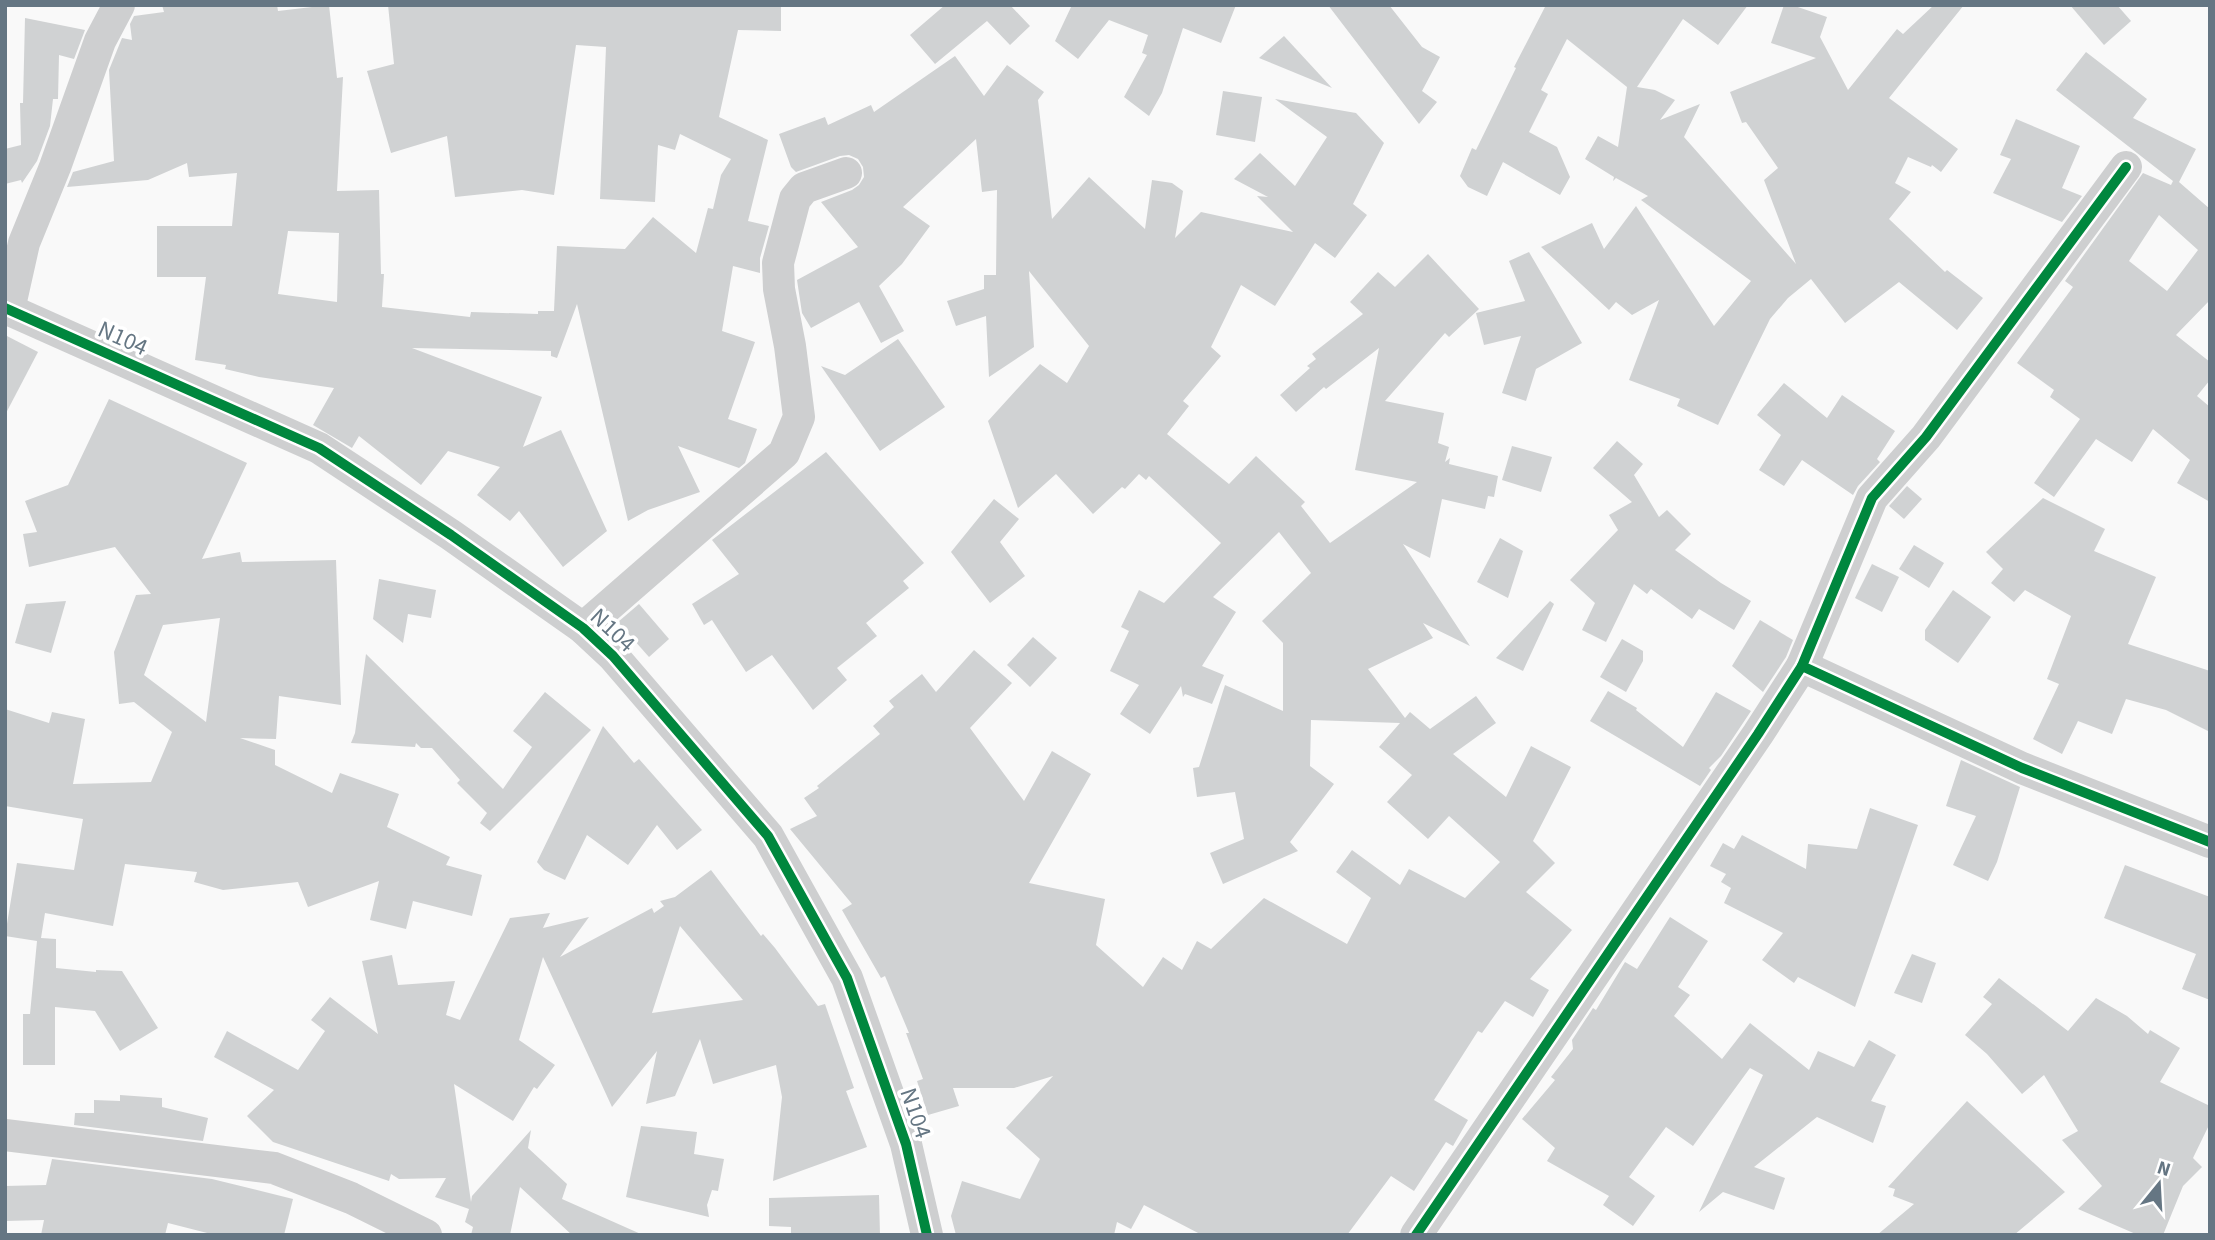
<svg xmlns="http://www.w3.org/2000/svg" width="2215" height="1240" viewBox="0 0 2215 1240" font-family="'Source Sans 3',sans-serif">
<rect width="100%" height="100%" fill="#f9f9f9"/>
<!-- building -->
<g fill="#d0d2d3" fill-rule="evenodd">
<path d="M162 5H277L278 11 329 5 337 78 343 77 337 191 379 190 381 274H384L382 307 470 317 471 312 538 314V311H554L557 246 625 249 653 217 696 253 708 208 713 209 721 175 731 159 680 134 675 150 658 145 655 202 600 199 606 47 576 45 554 195 522 190 455 197 447 136 391 153 367 71 394 64 388 5H781V31L738 30 719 117 768 140 748 221 769 226 760 258V273L733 266 722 331 755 342 728 419 757 429 745 463 739 468 678 446 700 492 648 510 628 521 577 304 557 358 551 356V351L412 348 542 397 523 447 561 430 607 531 563 567 519 511 510 521 477 495 500 467 448 451 421 485 359 436 352 448 313 425 334 388 259 377 225 369 226 365 195 360 206 277H157V226H232L237 173 189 177 187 163 148 180 67 187 73 172 114 161 109 70 122 38 132 40 130 24 134 16 164 12ZM288 231 339 233 337 302 278 294Z"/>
<polygon points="945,5 1010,5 1030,26 1010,45 987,21 935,64 910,35"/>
<polygon points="1072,5 1236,5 1221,43 1183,28 1162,93 1149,116 1124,97 1147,55 1142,53 1148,35 1109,20 1078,59 1055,41"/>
<polygon points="1328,5 1389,5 1422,47 1440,57 1422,91 1437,102 1419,124"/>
<polygon points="1546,5 1748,5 1718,45 1683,19 1637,87 1655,90 1675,100 1660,120 1700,104 1684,137 1796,264 1764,180 1778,168 1746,122 1742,123 1730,92 1816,58 1771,43 1784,5 1792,5 1827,17 1820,37 1848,90 1897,29 1903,34 1934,5 1964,5 1889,98 1958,149 1941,172 1932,165 1931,167 1908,157 1895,183 1911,192 1889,219 1945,272 1947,270 1983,298 1957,330 1899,282 1845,323 1811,279 1788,298 1770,319 1718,425 1677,406 1680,399 1629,380 1659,300 1632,315 1616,302 1609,310 1541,247 1592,223 1604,249 1636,206 1714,326 1751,281 1641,200 1648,196 1616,178 1613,181 1614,177 1585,159 1598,136 1618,147 1627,87 1567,39 1541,90 1548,94 1529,132 1557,147 1570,177 1560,195 1503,162 1487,196 1468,187 1460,176 1472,148 1476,150 1516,68 1514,67"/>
<polygon points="2070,5 2117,5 2131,21 2104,45"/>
<polygon points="25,18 85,30 74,59 59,55 58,99 53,99 50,126 37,161 22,183 21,180 5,184 5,149 21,145 20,103 23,103"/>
<polygon points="1284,36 1332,88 1259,58"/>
<path d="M2086 52 2147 99 2133 118 2196 149 2179 182 2210 209V300L2176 335 2210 362V380L2197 396 2210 407V502L2177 483 2190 460 2153 429 2132 462 2096 439 2054 497 2034 483 2080 419 2050 397 2054 390 2017 363 2073 287 2065 281 2143 173 2171 185 2173 181 2056 90ZM2159 215 2198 250 2167 291 2129 261Z"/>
<polygon points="955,56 984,96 1007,65 1044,92 1038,100 1052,219 1089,177 1145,229 1152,180 1172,183 1183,191 1175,238 1201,212 1293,232 1257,196 1268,197 1234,179 1260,153 1295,186 1327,137 1275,99 1356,113 1384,143 1353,204 1367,215 1335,258 1315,243 1275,306 1241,285 1211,347 1221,356 1183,401 1189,406 1167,434 1229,484 1256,456 1305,502 1301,506 1330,543 1417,482 1355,470 1379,348 1326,389 1324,387 1296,412 1280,395 1310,368 1307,366 1316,359 1312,354 1363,314 1350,302 1378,272 1395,287 1428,254 1479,309 1449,337 1445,333 1385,401 1444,413 1438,443 1449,447 1445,462 1450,458 1449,464 1498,476 1494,497 1488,496 1485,509 1442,499 1430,558 1403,544 1470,646 1423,623 1433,638 1368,669 1405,718 1410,712 1430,729 1476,696 1496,723 1453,754 1506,797 1531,746 1571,767 1533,841 1555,863 1526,892 1572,930 1530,979 1549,990 1533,1017 1505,1001 1482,1033 1478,1031 1434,1100 1468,1120 1453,1146 1446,1142 1414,1191 1391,1176 1347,1235 1202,1235 1144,1205 1131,1229 1117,1222 1114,1235 956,1235 951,1216 962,1181 1020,1199 1040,1159 1006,1128 1053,1076 1014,1088 953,1088 959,1106 928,1115 917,1081 923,1079 906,1033 909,1033 885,976 881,978 842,910 852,904 790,829 817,816 804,798 819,788 817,786 880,734 873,726 894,707 889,701 922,674 936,692 974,650 1012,683 970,728 1024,801 1052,751 1091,774 1029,883 1105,899 1096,945 1143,987 1163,957 1182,970 1197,941 1211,949 1264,898 1347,944 1371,898 1336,872 1352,850 1400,885 1409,869 1465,898 1500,862 1449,816 1428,839 1387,802 1412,775 1379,747 1400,723 1311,720 1310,766 1334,784 1290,842 1298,851 1223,884 1210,853 1244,839 1235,792 1197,797 1193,768 1199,767 1225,685 1283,711 1283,643 1262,621 1311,573 1279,532 1213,597 1236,612 1202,666 1224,675 1212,704 1185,694 1183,697 1181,686 1150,734 1120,714 1139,685 1110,671 1129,631 1121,627 1139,590 1164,603 1221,543 1149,476 1146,480 1139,474 1125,489 1122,487 1093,514 1056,474 1018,508 988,421 1040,364 1067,383 1089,346 1029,271 1034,347 989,377 986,316 956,326 947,301 984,289 984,275 996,275 997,190 982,192 976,139 903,207 930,226 902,264 879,286 904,331 881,343 859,302 811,328 802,313 797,280 858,247 821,202 852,190 859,185 864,177 863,167 858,159 849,155 840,156 796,172 791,167 779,134 825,117 828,125 871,105 874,112"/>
<polygon points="1223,91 1262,97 1255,142 1216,135"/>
<polygon points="2016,119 2080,146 2062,188 2082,196 2062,222 1993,193 2011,159 2000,155"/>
<polygon points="1529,252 1582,343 1536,369 1526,401 1502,393 1521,336 1484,345 1476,313 1525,301 1509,261"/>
<polygon points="5,335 38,352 5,415"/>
<polygon points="898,339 945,407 880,451 821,366 845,375"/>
<polygon points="1784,383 1827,418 1842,395 1895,431 1877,459 1880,462 1858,486 1853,495 1802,460 1784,486 1759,470 1781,435 1757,415"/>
<path d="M109 399 247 463 202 559 240 552 242 562 336 560 341 705 279 696 276 739 240 738 275 750V765L332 793 340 773 399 794 387 827 450 857 446 865 482 875 472 916 413 901 406 929 370 920 379 881 308 907 298 882 223 890 194 882 197 872 125 864 113 926 45 913 41 938 56 939V968L96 972V970L122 971 158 1028 120 1051 95 1011 55 1007V1065H23V1014H30L37 941 5 936 17 863 74 870 83 819 5 806V709L49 723 52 712 85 719 73 784 151 782 172 732 134 702 119 704 114 652 136 595 151 594 115 547 29 567 23 534 37 532 25 501 68 485ZM220 618 206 722 144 675 163 625Z"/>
<polygon points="1617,441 1643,464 1634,475 1659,517 1667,510 1691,534 1675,550 1721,583 1751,601 1734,630 1699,609 1692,619 1651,589 1647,594 1634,584 1606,642 1582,630 1595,603 1570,580 1618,530 1609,515 1632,502 1593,468"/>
<polygon points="1512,446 1552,457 1541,492 1502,480"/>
<polygon points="826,452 924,563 903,581 909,588 866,623 877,636 837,668 847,680 813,710 772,655 746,672 712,620 704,625 692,604 739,574 712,540"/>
<polygon points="1907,486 1922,499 1904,519 1889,506"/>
<polygon points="2043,498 2105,529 2094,551 2156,577 2128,644 2210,671 2210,732 2166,710 2126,699 2112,734 2078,721 2062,754 2033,739 2059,684 2047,679 2071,616 2025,590 2014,602 1991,583 2003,569 1986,552"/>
<polygon points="994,499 1019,519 1000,542 1025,576 990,603 951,552"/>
<polygon points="1500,538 1523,551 1508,598 1477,582"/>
<polygon points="1914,545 1944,563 1929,588 1899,569"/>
<polygon points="1872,564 1899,577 1882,612 1855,598"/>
<polygon points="379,579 436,590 431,618 408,614 403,643 373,619"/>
<polygon points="1953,590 1991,617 1958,663 1925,640 1925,630"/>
<polygon points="66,601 51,653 15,643 26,604"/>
<polygon points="1550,601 1554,604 1523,671 1496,658"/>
<polygon points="639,604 669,639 649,657 618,622"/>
<polygon points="1760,620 1793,640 1786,657 1763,692 1732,666"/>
<polygon points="1033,637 1057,658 1030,687 1007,665"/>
<polygon points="1622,639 1643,651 1643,661 1626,692 1600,677"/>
<polygon points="366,654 503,789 532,747 513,731 545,692 591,730 490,831 480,823 487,813 457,783 460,780 432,748 421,748 416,743 415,747 351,743 355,733"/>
<polygon points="1608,691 1637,708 1636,710 1683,747 1716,692 1751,711 1721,756 1709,768 1711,770 1700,786 1590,721"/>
<polygon points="603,726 634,763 639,759 702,830 677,850 657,825 628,865 587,835 565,880 544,870 537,862"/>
<polygon points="1961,760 2020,787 1997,862 1988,881 1953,865 1976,816 1946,806"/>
<polygon points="1870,808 1918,825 1855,1007 1798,977 1794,983 1762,960 1783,933 1724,903 1731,888 1721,882 1726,874 1710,866 1723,843 1734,849 1742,835 1806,869 1808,844 1857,849"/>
<polygon points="2125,865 2210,897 2210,1000 2182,989 2196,954 2104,918"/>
<path d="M711 870 761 936 763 934 775 948 818 1006 825 1004 854 1088 846 1091 867 1147 773 1181 782 1097 776 1065 713 1084 700 1039 675 1096 646 1104 657 1051 612 1107 543 957 519 1040 555 1065 537 1089 534 1087 513 1121 454 1084 471 1202 472 1196 531 1130 528 1148 567 1184 562 1199 643 1235H572L520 1187 510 1235H471L473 1227 465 1222 469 1209 435 1197 446 1178 399 1179 391 1174 389 1181 273 1142 247 1116 274 1090 214 1057 227 1031 298 1070 325 1031 311 1020 330 997 378 1034 362 961 392 955 398 985 455 981 446 1015 460 1020 510 918 550 913 543 928 589 917 560 957 652 908 654 913 664 906 660 901 675 897ZM680 926 743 1000 652 1013Z"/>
<polygon points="1670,917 1708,941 1678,987 1690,995 1674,1016 1722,1059 1750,1023 1809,1070 1818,1051 1854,1067 1869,1040 1896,1055 1871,1101 1886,1106 1873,1143 1817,1117 1754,1167 1785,1178 1774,1210 1723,1192 1699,1212 1763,1075 1750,1068 1693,1146 1666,1127 1629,1177 1655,1196 1633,1226 1603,1205 1609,1196 1547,1161 1555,1148 1522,1119 1555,1080 1551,1077 1573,1049 1572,1040 1593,1008 1596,1010 1625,962 1637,969"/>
<polygon points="1912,954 1936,963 1922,1003 1894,993"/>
<polygon points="1999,978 2068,1031 2096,998 2127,1016 2148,1034 2150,1030 2180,1048 2160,1082 2210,1106 2210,1123 2193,1158 2202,1167 2183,1186 2163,1235 2138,1235 2078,1209 2102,1186 2062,1140 2078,1131 2044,1075 2022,1094 1987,1054 1965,1035 1992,1004 1983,997"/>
<polygon points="120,1095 162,1098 162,1107 208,1118 203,1141 74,1125 75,1113 94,1113 94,1100 120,1101"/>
<polygon points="1967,1101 2065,1192 2014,1235 1877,1235 1914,1204 1893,1196 1895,1189 1888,1187"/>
<polygon points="641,1126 697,1132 694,1154 724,1159 718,1191 712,1190 707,1205 709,1217 626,1197"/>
<polygon points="52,1159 212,1179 293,1199 284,1235 215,1235 168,1223 165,1235 41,1235 44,1220 5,1221 5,1186 46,1185"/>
<polygon points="879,1195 880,1235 791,1235 791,1227 769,1226 769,1198"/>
</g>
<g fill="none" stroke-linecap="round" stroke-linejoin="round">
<!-- minor -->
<g stroke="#cecfd0" stroke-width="32">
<polyline points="2126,167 1926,437 1872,498 1802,666 2022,768 2210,842"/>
<polyline points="5,308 319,448 451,535 583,628 613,656 768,836 847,978 906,1144 927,1235"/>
<polyline points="9,310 24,243 55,167 100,41 119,5"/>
<polyline points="583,628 784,453 799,417 790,346 779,289 778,263 795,199 804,188 846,173"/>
<polyline points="5,1135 274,1168 351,1198 426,1235"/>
<polyline points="1416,1235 1758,734 1802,666"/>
</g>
<!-- cycleway casing -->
<g stroke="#fff" stroke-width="15">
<g id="cycleway">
<polyline points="2126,167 1926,437 1872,498 1802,666 2022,768 2210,842"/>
<polyline points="5,308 319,448 451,535 583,628 613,656 768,836 847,978 906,1144 927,1235"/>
<polyline points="1416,1235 1758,734 1802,666"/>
</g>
</g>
<!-- cycleway -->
<use href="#cycleway" stroke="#00873e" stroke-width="10"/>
</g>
<g text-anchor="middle" stroke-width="7" stroke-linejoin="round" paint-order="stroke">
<!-- street labels -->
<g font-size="24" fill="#657683" stroke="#fff">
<text transform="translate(123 338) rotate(24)" y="8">N104</text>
<text transform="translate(613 630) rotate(43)" y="8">N104</text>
<text transform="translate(916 1113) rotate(71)" y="8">N104</text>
</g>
</g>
<!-- border -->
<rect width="2215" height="1240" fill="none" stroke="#657683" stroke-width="14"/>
<!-- north arrow -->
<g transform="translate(2159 1184) rotate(18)" stroke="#ffffff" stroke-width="5" paint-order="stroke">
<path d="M0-5L12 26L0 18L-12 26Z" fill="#657683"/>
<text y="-10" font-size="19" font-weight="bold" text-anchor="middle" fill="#657683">N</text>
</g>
</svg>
